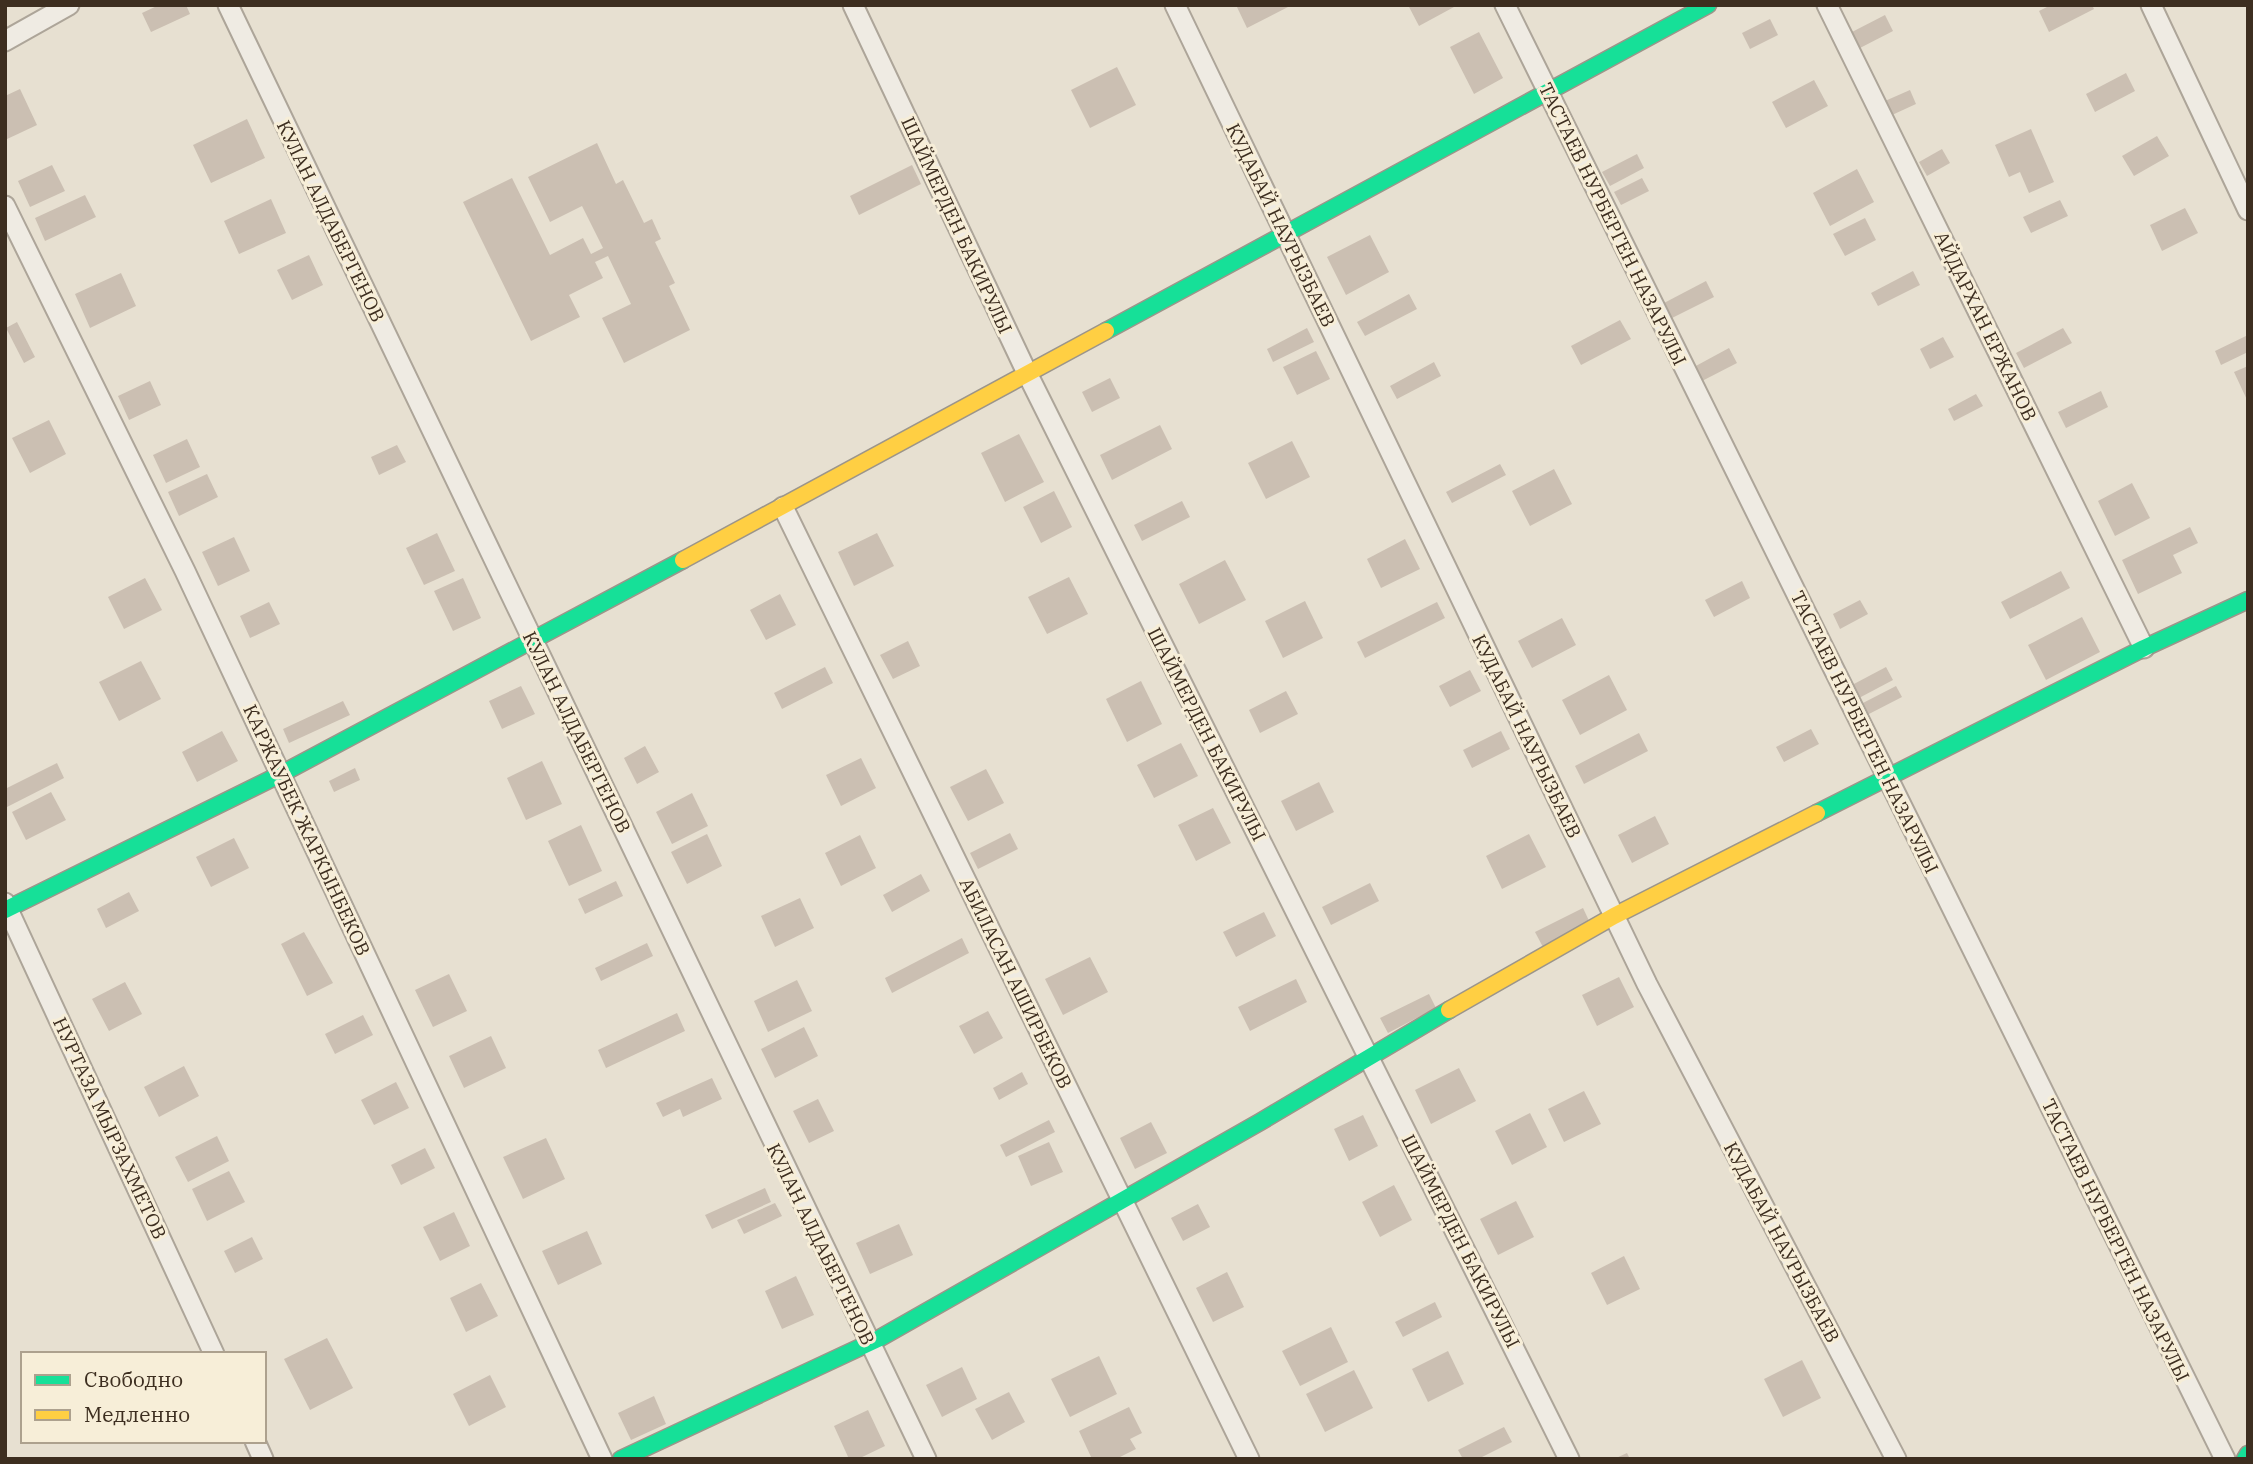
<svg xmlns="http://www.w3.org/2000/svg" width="2253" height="1464" viewBox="0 0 2253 1464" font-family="'IBM Plex Serif',serif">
<rect width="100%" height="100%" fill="#e7e0d1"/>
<!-- building -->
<g fill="#cbbfb2">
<polygon points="159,5 186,5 190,14 151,32 142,13"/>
<polygon points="1236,5 1287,5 1288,7 1247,28"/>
<polygon points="1408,5 1453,5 1454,7 1419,26"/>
<polygon points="2051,5 2092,5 2094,9 2049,32 2039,11"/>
<polygon points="1885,15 1893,31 1860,48 1852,32"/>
<polygon points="1770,19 1778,35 1750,49 1742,33"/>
<polygon points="1479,32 1503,78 1474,94 1450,47"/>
<polygon points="1117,67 1136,105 1090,128 1071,90"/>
<polygon points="2126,73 2135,91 2095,112 2086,94"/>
<polygon points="1814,80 1828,106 1786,128 1772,102"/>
<polygon points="20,89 37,125 5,140 5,96"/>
<polygon points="1910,90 1916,104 1892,115 1885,101"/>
<polygon points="247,119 265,158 211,183 193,145"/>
<polygon points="2031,129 2054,182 2029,193 2020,172 2009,177 1995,145"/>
<polygon points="2157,136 2169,156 2134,176 2122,156"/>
<polygon points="597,143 616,184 623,180 644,223 652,219 661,239 655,242 675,283 669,286 690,330 624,363 602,318 631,304 608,256 595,262 603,278 569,295 580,317 531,341 463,202 512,178 550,255 583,238 591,254 603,248 582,206 550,222 528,177"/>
<polygon points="1942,149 1950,163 1927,176 1919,162"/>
<polygon points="1637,154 1644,168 1610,186 1602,172"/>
<polygon points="52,165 65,191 30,207 18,181"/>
<polygon points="912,165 921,184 859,215 850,196"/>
<polygon points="1857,169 1874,202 1830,226 1813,193"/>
<polygon points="1642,178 1649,191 1621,205 1614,192"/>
<polygon points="85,195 96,217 45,241 35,218"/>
<polygon points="271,199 286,233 239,254 224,221"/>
<polygon points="2060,200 2068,216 2031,233 2023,217"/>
<polygon points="2185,208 2198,233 2162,251 2150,225"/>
<polygon points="1865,218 1876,240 1845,256 1833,234"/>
<polygon points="1370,235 1389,272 1346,295 1327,257"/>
<polygon points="309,255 323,285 292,300 277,270"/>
<polygon points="1913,271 1920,285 1878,306 1871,293"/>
<polygon points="121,273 136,306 90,328 75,294"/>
<polygon points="1706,281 1714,297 1672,318 1664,303"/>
<polygon points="1409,294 1417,309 1365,336 1357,322"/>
<polygon points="1620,320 1631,339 1581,365 1571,346"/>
<polygon points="17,322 35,357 24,363 6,328"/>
<polygon points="1307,328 1314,342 1273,362 1267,349"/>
<polygon points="2063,328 2072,343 2024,368 2016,353"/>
<polygon points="2248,335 2248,352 2221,365 2215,351"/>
<polygon points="1943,337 1954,357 1930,369 1920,349"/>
<polygon points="1729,348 1737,363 1702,381 1694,367"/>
<polygon points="1316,351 1330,379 1297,395 1283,367"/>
<polygon points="1434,362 1441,376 1397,399 1390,386"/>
<polygon points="2248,366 2248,402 2234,372"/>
<polygon points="1110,378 1120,398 1092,412 1082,392"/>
<polygon points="150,381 161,405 129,420 118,396"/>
<polygon points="2101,391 2108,407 2066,428 2058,412"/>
<polygon points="1976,394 1983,406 1954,421 1948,409"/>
<polygon points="49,420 66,454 30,473 12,438"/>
<polygon points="1160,425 1172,449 1112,480 1100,455"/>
<polygon points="1019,434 1044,482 1005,502 981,453"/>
<polygon points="187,439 200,467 166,483 153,455"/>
<polygon points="1292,441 1310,477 1266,499 1248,463"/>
<polygon points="397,445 406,462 379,475 371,457"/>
<polygon points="1500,464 1506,475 1452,503 1446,492"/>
<polygon points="1554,469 1572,504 1530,526 1512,491"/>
<polygon points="207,474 218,497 179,516 168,492"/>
<polygon points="2132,483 2150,518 2115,536 2098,501"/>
<polygon points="1054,491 1072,527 1041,543 1023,507"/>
<polygon points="1182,501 1190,517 1142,541 1134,525"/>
<polygon points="2190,527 2198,543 2173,555 2182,573 2138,594 2122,560"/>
<polygon points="437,533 455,571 424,585 406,548"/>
<polygon points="877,533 894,566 854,586 838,552"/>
<polygon points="234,537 250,571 218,586 202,552"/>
<polygon points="1405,539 1420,569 1381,588 1367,559"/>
<polygon points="1225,560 1246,600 1199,624 1179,584"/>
<polygon points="2061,571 2070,588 2010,619 2001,602"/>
<polygon points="1069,577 1088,614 1047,634 1028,597"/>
<polygon points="145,578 162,610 124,629 108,597"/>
<polygon points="463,578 481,618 453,631 434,591"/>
<polygon points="1742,581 1750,598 1714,617 1705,600"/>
<polygon points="780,594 796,625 766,640 750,610"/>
<polygon points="1860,600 1868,614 1840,629 1833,614"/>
<polygon points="1305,601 1323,638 1283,658 1265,621"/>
<polygon points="269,602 280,624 250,638 240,616"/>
<polygon points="1437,602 1445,618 1365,658 1357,642"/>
<polygon points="2082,617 2100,652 2046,680 2028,645"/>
<polygon points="1562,618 1576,645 1532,668 1518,641"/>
<polygon points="908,641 920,666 893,679 880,655"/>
<polygon points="141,661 161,699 119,721 99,682"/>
<polygon points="825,667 833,683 782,709 774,693"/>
<polygon points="1886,667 1893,680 1859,698 1852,685"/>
<polygon points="1470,670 1481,691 1450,707 1439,686"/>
<polygon points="1609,675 1627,710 1580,735 1562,700"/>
<polygon points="1141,681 1162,724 1127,742 1106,699"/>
<polygon points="521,686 535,714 502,729 489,701"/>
<polygon points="1896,686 1902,697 1867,715 1861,704"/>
<polygon points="1286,691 1298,714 1260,733 1249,710"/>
<polygon points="343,701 350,715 289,743 283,729"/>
<polygon points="1811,729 1819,744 1784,762 1776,747"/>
<polygon points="222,731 238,761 197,782 182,752"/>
<polygon points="1501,731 1510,749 1472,768 1463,750"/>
<polygon points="1639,733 1648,751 1584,784 1575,766"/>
<polygon points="1181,743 1198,776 1154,798 1137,765"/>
<polygon points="645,746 659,772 637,784 624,758"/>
<polygon points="861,758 876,788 841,806 826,775"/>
<polygon points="542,761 562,804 526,820 507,778"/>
<polygon points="57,763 64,778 5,808 5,789"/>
<polygon points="355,768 360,780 334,792 329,781"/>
<polygon points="986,769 1004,803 968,821 950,787"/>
<polygon points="1319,782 1334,812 1296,831 1281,801"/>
<polygon points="51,792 66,820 26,840 12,812"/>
<polygon points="692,793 708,826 672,844 656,812"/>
<polygon points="1213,808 1231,843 1196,861 1178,825"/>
<polygon points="1655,816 1669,844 1632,863 1618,835"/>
<polygon points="581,825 602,871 569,886 548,841"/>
<polygon points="1010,833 1018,849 978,869 970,853"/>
<polygon points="707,834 722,866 687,884 671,852"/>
<polygon points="1529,834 1546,867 1502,889 1486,856"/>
<polygon points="860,835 876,868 841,886 825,853"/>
<polygon points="234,838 249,868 211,887 196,857"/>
<polygon points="921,874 930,891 892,912 883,895"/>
<polygon points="616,881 623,896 585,914 578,899"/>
<polygon points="1370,883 1379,901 1331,925 1322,907"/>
<polygon points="129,892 139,911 106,928 97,909"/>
<polygon points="800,898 814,928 775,947 761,916"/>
<polygon points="1583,908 1591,925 1544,949 1535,932"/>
<polygon points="1264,912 1276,936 1236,957 1223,932"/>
<polygon points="304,932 333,983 307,996 281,944"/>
<polygon points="962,938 969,953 892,993 885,978"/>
<polygon points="647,943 653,956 601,981 595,968"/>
<polygon points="1090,957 1108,992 1063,1015 1045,979"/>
<polygon points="449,974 467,1011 433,1027 415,990"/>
<polygon points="1619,977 1634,1007 1597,1026 1582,995"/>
<polygon points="1296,979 1307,1002 1250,1031 1238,1007"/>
<polygon points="797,980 812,1011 768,1032 754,1001"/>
<polygon points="125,982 142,1014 109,1031 92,999"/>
<polygon points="1429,994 1436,1008 1388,1033 1380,1018"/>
<polygon points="988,1011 1003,1038 974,1054 959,1026"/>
<polygon points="677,1013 685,1031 606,1068 598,1050"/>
<polygon points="363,1015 373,1035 335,1054 325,1034"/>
<polygon points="804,1027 818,1056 775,1078 761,1049"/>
<polygon points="491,1036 506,1068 464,1088 449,1056"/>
<polygon points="184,1066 199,1096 159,1117 144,1087"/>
<polygon points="1459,1068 1476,1101 1431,1124 1415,1090"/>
<polygon points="1022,1072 1028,1084 999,1100 993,1088"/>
<polygon points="712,1078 722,1099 683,1117 680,1109 663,1117 656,1103"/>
<polygon points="396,1082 409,1108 374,1125 361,1100"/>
<polygon points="1584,1091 1601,1124 1564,1142 1548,1109"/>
<polygon points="818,1099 834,1131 809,1143 793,1111"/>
<polygon points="1530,1113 1547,1147 1512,1165 1495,1131"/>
<polygon points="1363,1115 1378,1146 1349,1161 1334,1129"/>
<polygon points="1049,1120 1055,1132 1006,1157 1000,1145"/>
<polygon points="1151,1122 1167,1153 1135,1169 1120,1138"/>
<polygon points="217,1136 229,1161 188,1182 175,1157"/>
<polygon points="546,1138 565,1179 523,1199 503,1157"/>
<polygon points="1049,1142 1063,1172 1031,1186 1018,1156"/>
<polygon points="425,1148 435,1168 401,1185 391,1165"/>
<polygon points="229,1171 245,1202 207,1221 192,1189"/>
<polygon points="1394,1185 1412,1220 1380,1237 1362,1202"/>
<polygon points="765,1188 771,1202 712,1229 705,1215"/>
<polygon points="1516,1201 1534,1237 1498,1255 1480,1219"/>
<polygon points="775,1203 782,1216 744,1234 737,1220"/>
<polygon points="1198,1204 1210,1227 1183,1241 1171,1218"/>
<polygon points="454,1212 470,1246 440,1261 423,1227"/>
<polygon points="899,1224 913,1255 870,1274 856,1243"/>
<polygon points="587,1231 602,1264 558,1285 542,1251"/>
<polygon points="252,1237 263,1259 235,1273 224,1251"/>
<polygon points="1624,1256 1640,1289 1607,1305 1591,1273"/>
<polygon points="1227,1272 1244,1307 1213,1322 1196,1288"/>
<polygon points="796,1276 814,1315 782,1329 765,1291"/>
<polygon points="481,1283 498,1316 466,1332 450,1298"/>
<polygon points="1435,1302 1442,1317 1403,1337 1395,1322"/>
<polygon points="1331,1327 1348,1362 1300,1386 1282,1351"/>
<polygon points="327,1338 353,1388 310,1410 284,1359"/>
<polygon points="1448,1351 1464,1384 1428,1402 1412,1369"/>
<polygon points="1099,1356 1117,1394 1070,1417 1051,1379"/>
<polygon points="1802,1360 1821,1398 1783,1417 1764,1379"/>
<polygon points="962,1367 977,1399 942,1417 926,1385"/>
<polygon points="1354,1370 1373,1408 1325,1432 1306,1394"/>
<polygon points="490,1375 506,1407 469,1426 453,1394"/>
<polygon points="1009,1392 1025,1422 992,1440 975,1409"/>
<polygon points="654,1396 666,1424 631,1440 618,1413"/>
<polygon points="1129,1407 1142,1433 1130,1439 1136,1449 1116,1459 1092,1459 1079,1431"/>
<polygon points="868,1410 885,1446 858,1459 849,1459 834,1426"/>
<polygon points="1504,1427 1512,1442 1478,1459 1463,1459 1458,1450"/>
<polygon points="1627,1453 1630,1459 1614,1459"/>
</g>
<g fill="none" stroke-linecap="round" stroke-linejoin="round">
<!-- street casing -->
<g stroke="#ada599" stroke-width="23">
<g id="street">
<polyline points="228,5 926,1459"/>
<polyline points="853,5 1028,375 1569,1459"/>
<polyline points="1175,5 1647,984 1896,1459"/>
<polyline points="1505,5 2225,1459"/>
<polyline points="1827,5 2144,648"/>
<polyline points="2151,5 2248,210"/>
<polyline points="5,41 69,5"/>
<polyline points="5,206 185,571 602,1459"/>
<polyline points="783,507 1249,1459"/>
<polyline points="5,903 214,1354"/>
<polyline points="255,1441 263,1459"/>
</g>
</g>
<!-- fast casing -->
<g stroke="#9c958a" stroke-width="19">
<g id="fast">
<polyline points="1106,331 1708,5"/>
<polyline points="1817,813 2144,648 2248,600"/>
<polyline points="5,910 281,774 683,560"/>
<polyline points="621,1459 880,1338 1260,1122 1449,1010"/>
<polyline points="2245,1459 2248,1454"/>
</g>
</g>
<!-- slow casing -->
<g stroke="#9c958a" stroke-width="19">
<g id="slow">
<polyline points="683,560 1106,331"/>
<polyline points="1449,1010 1614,916 1817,813"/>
</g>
</g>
<!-- street -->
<use href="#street" stroke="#efebe3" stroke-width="19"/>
<!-- fast -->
<use href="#fast" stroke="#16e098" stroke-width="16"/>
<!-- slow -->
<use href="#slow" stroke="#ffcf43" stroke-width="16"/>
</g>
<g text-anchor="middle" stroke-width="6" stroke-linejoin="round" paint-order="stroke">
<!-- street labels -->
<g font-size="19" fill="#3d2e20" stroke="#f7eed8">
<text transform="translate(331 221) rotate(64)" y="7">КУЛАН АЛДАБЕРГЕНОВ</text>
<text transform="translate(1613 224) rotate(64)" y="7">ТАСТАЕВ НУРБЕРГЕН НАЗАРУЛЫ</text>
<text transform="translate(957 225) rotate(65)" y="7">ШАЙМЕРДЕН БАКИРУЛЫ</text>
<text transform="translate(1281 225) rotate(64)" y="7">КУДАБАЙ НАУРЫЗБАЕВ</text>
<text transform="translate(1986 326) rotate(64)" y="7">АЙДАРХАН ЕРЖАНОВ</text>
<text transform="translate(577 732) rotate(64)" y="7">КУЛАН АЛДАБЕРГЕНОВ</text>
<text transform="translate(1865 732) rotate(64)" y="7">ТАСТАЕВ НУРБЕРГЕН НАЗАРУЛЫ</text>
<text transform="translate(1207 734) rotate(63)" y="7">ШАЙМЕРДЕН БАКИРУЛЫ</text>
<text transform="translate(1527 736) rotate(64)" y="7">КУДАБАЙ НАУРЫЗБАЕВ</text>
<text transform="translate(307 830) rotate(65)" y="7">КАРЖАУБЕК ЖАРКЫНБЕКОВ</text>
<text transform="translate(1016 983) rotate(64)" y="7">АБИЛАСАН АШИРБЕКОВ</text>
<text transform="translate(110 1128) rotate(65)" y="7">НУРТАЗА МЫРЗАХМЕТОВ</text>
<text transform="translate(2116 1240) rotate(64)" y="7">ТАСТАЕВ НУРБЕРГЕН НАЗАРУЛЫ</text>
<text transform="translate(1461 1241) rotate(63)" y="7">ШАЙМЕРДЕН БАКИРУЛЫ</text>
<text transform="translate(1782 1242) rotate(62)" y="7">КУДАБАЙ НАУРЫЗБАЕВ</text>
<text transform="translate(821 1244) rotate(64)" y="7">КУЛАН АЛДАБЕРГЕНОВ</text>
</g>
</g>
<!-- border -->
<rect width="2253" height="1464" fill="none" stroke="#3d2e20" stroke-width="14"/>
<!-- legend -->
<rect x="21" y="1352" width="245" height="91" fill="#f7eed8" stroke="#ada18e" stroke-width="2"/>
<rect x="35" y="1375" width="35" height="10" fill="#16e098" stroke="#ada18e" stroke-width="2"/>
<text x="84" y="1387" font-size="21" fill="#3d2e20">Свободно</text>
<rect x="35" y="1410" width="35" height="10" fill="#ffcf43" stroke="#ada18e" stroke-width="2"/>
<text x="84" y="1422" font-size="21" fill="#3d2e20">Медленно</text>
</svg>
